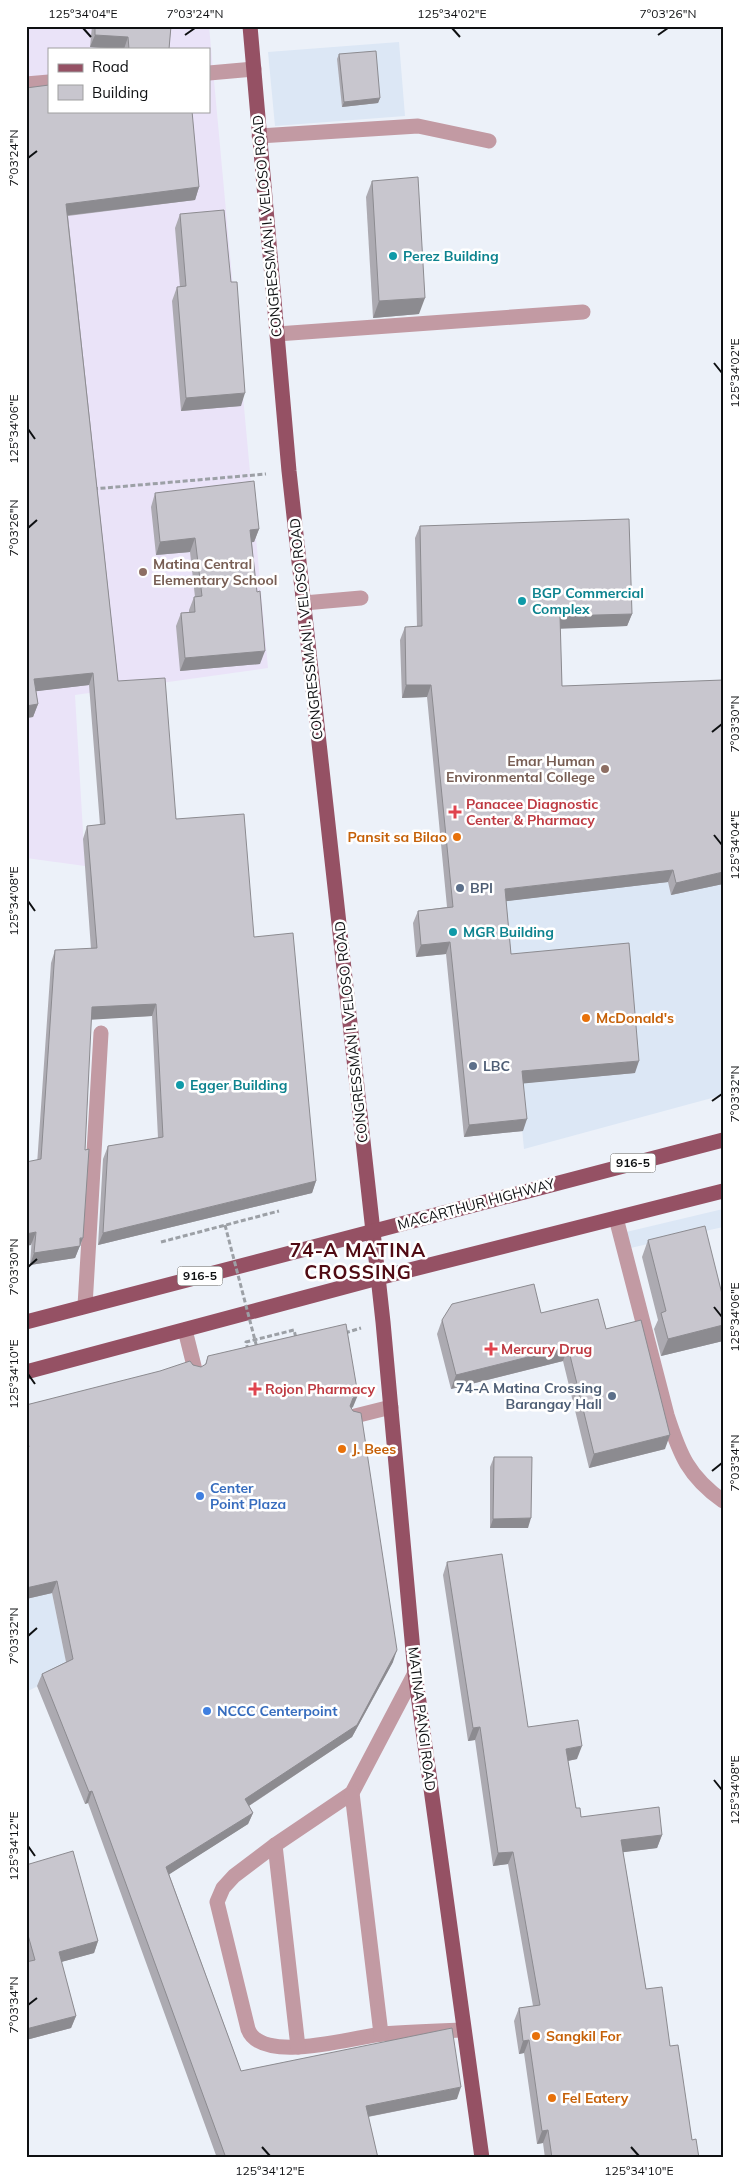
<svg xmlns="http://www.w3.org/2000/svg" width="749" height="2184" viewBox="0 0 749 2184" font-family="Mulish,sans-serif">
<rect width="100%" height="100%" fill="#ecf1f9"/>
<!-- built -->
<g fill="#dce7f5">
<polygon points="399,42 405,116 275,126 268,52"/>
<polygon points="723,799 723,1095 524,1149 495,850"/>
<polygon points="723,1209 723,1227 626,1249 622,1233"/>
<polygon points="26,1468 68,1671 26,1692"/>
</g>
<!-- education -->
<path fill="#eae3f8" fill-rule="evenodd" d="M26 26H209L268 668 75 695 85 866 26 858ZM49 49H209V111H49Z"/>
<g fill="none" stroke-linecap="round" stroke-linejoin="round">
<!-- path -->
<g stroke="#9ca0a6" stroke-width="3" stroke-dasharray="5 2.5" stroke-linecap="butt">
<polyline points="93,489 266,474"/>
<polyline points="161,1242 279,1211"/>
<polyline points="345,1333 361,1328"/>
<polyline points="248,1350 246,1342 294,1330 296,1338"/>
</g>
<!-- minor -->
<g stroke="#c29aa3" stroke-width="15">
<polyline points="209,73 254,69"/>
<polyline points="26,84 49,82"/>
<polyline points="259,136 418,126 489,141"/>
<polyline points="277,334 583,312"/>
<polyline points="304,603 361,598"/>
<path d="M616 1218 667 1415C680 1455 688 1476 723 1501"/>
<polyline points="85,1306 101,1033"/>
<polyline points="185,1330 195,1370"/>
<polyline points="355,1416 391,1407"/>
<path d="M415 1673 352 1793 275 1845 234 1876 223 1888 217 1902 248 2029C261 2065 354 2037 382 2034 409 2032 436 2031 463 2030"/>
<polyline points="352,1793 381,2034"/>
<polyline points="275,1845 298,2047"/>
</g>
<!-- major -->
<g stroke="#955164" stroke-width="15">
<polyline points="250,26 289,471 383,1322 415,1673 482,2158"/>
<polyline points="26,1322 723,1140"/>
<polyline points="26,1372 378,1278 723,1191"/>
</g>
<!-- path-bridge -->
<polyline stroke="#9ca0a6" stroke-width="3" stroke-dasharray="5 2.5" stroke-linecap="butt" points="225,1225 257,1348"/>
</g>
<!-- wall -->
<g fill="#acaab1">
<polygon points="92,26 171,26 169,49 111,49 90,47"/>
<polygon points="339,54 380,98 378,103 342,107 337,59"/>
<polygon points="26,88 49,111 199,187 195,200 68,216 118,681 176,819 254,937 316,1181 312,1193 98,1245 103,1159 108,1146 158,1138 152,1016 91,1019 85,1150 83,1238 75,1258 30,1265 51,963 55,950 91,949 83,839 87,826 100,825 89,685 36,691 38,704 33,717 26,718"/>
<polygon points="372,181 419,314 373,318 366,197"/>
<polygon points="180,214 231,282 241,406 181,411 172,301 177,287 180,287 175,228"/>
<polygon points="155,493 259,529 254,542 252,542 260,664 180,671 176,626 181,613 189,612 189,610 194,597 195,597 190,552 156,555 151,507"/>
<polygon points="420,526 632,614 627,626 560,628 562,686 723,884 671,895 668,882 506,901 511,954 635,1073 524,1083 523,1131 464,1137 446,954 416,957 413,923 418,911 447,907 427,697 402,698 400,640 405,627 417,627 415,538"/>
<polygon points="648,1240 723,1298 723,1341 661,1356 654,1329 658,1320 642,1257"/>
<polygon points="541,1313 606,1329 665,1449 589,1468 563,1361 451,1389 437,1334 442,1320"/>
<polygon points="208,1356 353,1407 351,1408 393,1662 352,1737 249,1806 253,1813 248,1824 169,1874 241,2071 457,2099 368,2117 378,2158 217,2158 88,1803 85,1804 37,1686 42,1674 66,1662 52,1593 26,1599 26,1405 193,1365 201,1367 205,1365"/>
<polygon points="494,1457 528,1528 490,1528 490,1467"/>
<polygon points="447,1562 528,1727 577,1759 568,1761 576,1808 581,1817 662,1835 657,1848 623,1852 646,1989 670,2046 692,2140 699,2158 545,2158 543,2143 537,2144 524,2053 519,2054 514,2021 519,2008 533,2006 508,1864 493,1866 475,1740 468,1741 443,1575"/>
<polygon points="26,1865 98,1941 94,1953 61,1962 76,2016 71,2028 26,2040 26,1962 28,1962 26,1955"/>
</g>
<!-- shaded-wall -->
<g fill="#8c8b90">
<polygon points="95,35 128,37 124,49 90,47"/>
<polygon points="380,98 378,103 342,107 344,102"/>
<polygon points="199,187 195,200 62,216 66,204"/>
<polygon points="425,298 419,314 373,318 379,301"/>
<polygon points="245,393 241,406 181,411 186,398"/>
<polygon points="259,529 254,542 245,543 250,530"/>
<polygon points="195,538 190,552 156,555 160,542"/>
<polygon points="632,614 627,626 555,629 560,616"/>
<polygon points="265,651 260,664 180,671 185,658"/>
<polygon points="93,673 89,685 30,692 34,679"/>
<polygon points="406,685 431,685 427,697 402,698"/>
<polygon points="38,704 33,717 26,718 26,706"/>
<polygon points="673,870 668,882 500,902 505,889"/>
<polygon points="723,872 723,884 671,895 676,883"/>
<polygon points="450,942 446,954 416,957 421,945"/>
<polygon points="156,1004 152,1016 87,1020 92,1007"/>
<polygon points="639,1061 635,1073 518,1084 522,1071"/>
<polygon points="527,1119 523,1131 464,1137 469,1125"/>
<polygon points="316,1181 312,1193 98,1245 103,1233"/>
<polygon points="36,1232 31,1245 26,1246 26,1234"/>
<polygon points="83,1238 75,1258 30,1265 34,1253"/>
<polygon points="723,1325 723,1341 661,1356 668,1339"/>
<polygon points="568,1347 563,1361 451,1389 456,1375"/>
<polygon points="358,1395 353,1407 348,1410 353,1398"/>
<polygon points="670,1435 665,1449 589,1468 594,1454"/>
<polygon points="531,1518 528,1528 490,1528 493,1519"/>
<polygon points="57,1581 52,1593 26,1599 26,1588"/>
<polygon points="397,1650 393,1662 352,1737 241,1811 245,1799"/>
<polygon points="480,1727 475,1740 468,1741 473,1728"/>
<polygon points="582,1746 577,1759 562,1762 566,1749"/>
<polygon points="92,1791 88,1803 85,1804 89,1792"/>
<polygon points="253,1813 248,1824 162,1879 166,1867"/>
<polygon points="662,1835 657,1848 617,1853 621,1840"/>
<polygon points="513,1852 508,1864 493,1866 498,1853"/>
<polygon points="98,1941 94,1953 54,1964 59,1952"/>
<polygon points="76,2016 71,2028 26,2040 26,2029"/>
<polygon points="529,2040 524,2053 519,2054 523,2041"/>
<polygon points="461,2087 457,2099 361,2118 366,2106"/>
<polygon points="548,2130 543,2143 537,2144 542,2131"/>
</g>
<!-- building -->
<g fill="#c8c6ce" stroke="#8c8b90">
<polygon points="95,26 171,26 169,49 129,49 128,37 95,35"/>
<polygon points="376,51 380,98 344,102 339,54"/>
<polygon points="49,85 49,111 192,111 199,187 66,204 118,681 165,678 176,819 244,814 254,937 293,933 316,1181 103,1233 108,1146 163,1137 156,1004 92,1007 85,1150 89,1149 83,1238 80,1238 80,1246 34,1253 36,1232 26,1234 26,1162 41,1159 55,950 97,948 87,826 105,824 93,673 34,679 38,704 26,706 26,88"/>
<polygon points="418,177 425,298 379,301 372,181"/>
<polygon points="224,210 231,282 237,282 245,393 186,398 177,287 186,286 180,214"/>
<polygon points="254,481 259,529 250,530 257,592 260,591 265,651 185,658 181,613 195,612 194,597 202,596 195,538 160,542 155,493"/>
<polygon points="629,519 632,614 560,616 562,686 723,680 723,872 676,883 673,870 505,889 511,954 629,943 639,1061 522,1071 527,1119 469,1125 450,942 421,945 418,911 453,907 431,685 406,685 405,627 422,626 420,526"/>
<polygon points="705,1226 723,1298 723,1325 668,1339 661,1313 666,1311 648,1240"/>
<polygon points="534,1284 541,1313 598,1299 606,1329 641,1320 670,1435 594,1454 568,1347 456,1375 442,1320 452,1304"/>
<polygon points="346,1324 358,1395 353,1398 350,1406 353,1411 361,1413 397,1650 357,1725 245,1799 253,1813 166,1867 241,2071 452,2028 461,2087 366,2106 378,2158 226,2158 92,1791 89,1792 42,1674 73,1659 57,1581 26,1588 26,1448 29,1447 26,1435 26,1405 160,1371 190,1361 193,1365 201,1367 206,1364 208,1356"/>
<polygon points="494,1457 532,1457 531,1518 493,1519"/>
<polygon points="502,1554 528,1727 578,1720 582,1746 566,1749 576,1808 580,1808 581,1817 659,1807 662,1835 621,1840 646,1989 662,1987 670,2046 678,2045 692,2140 696,2139 699,2158 552,2158 548,2130 542,2131 529,2040 523,2041 519,2008 540,2005 513,1852 498,1853 480,1727 473,1728 447,1562"/>
<polygon points="73,1851 98,1941 59,1952 76,2016 26,2029 26,1962 35,1960 26,1928 26,1865"/>
</g>
<!-- ticks -->
<path fill="none" stroke="#0e1012" stroke-width="2" d="M83 28 91 37M452 28 460 37M185 35 195 28M658 35 668 28M28 158 37 151M714 363 722 373M28 429 35 439M28 528 37 520M712 732 722 724M714 835 722 845M28 901 35 911M712 1101 722 1094M28 1267 37 1259M714 1307 722 1317M28 1374 35 1384M712 1471 722 1463M28 1636 37 1628M714 1780 722 1790M28 1846 35 1856M28 2005 37 1998M262 2147 270 2156M631 2147 639 2156"/>
<!-- markers -->
<g fill="#0f9aa8" stroke="#fff" stroke-width="2">
<circle cx="393" cy="256" r="5"/>
<circle cx="522" cy="601" r="5"/>
<circle cx="453" cy="932" r="5"/>
<circle cx="180" cy="1085" r="5"/>
</g>
<g fill="#8d6e63" stroke="#fff" stroke-width="2">
<circle cx="143" cy="572" r="5"/>
<circle cx="605" cy="769" r="5"/>
</g>
<g fill="#e0444e" stroke="#fff" stroke-width="2">
<path d="M452.5 804.5h5v5h5v5h-5v5h-5v-5h-5v-5h5z"/>
<path d="M488.5 1341.5h5v5h5v5h-5v5h-5v-5h-5v-5h5z"/>
<path d="M252.5 1381.5h5v5h5v5h-5v5h-5v-5h-5v-5h5z"/>
</g>
<g fill="#e8710a" stroke="#fff" stroke-width="2">
<circle cx="457" cy="837" r="5"/>
<circle cx="586" cy="1018" r="5"/>
<circle cx="342" cy="1449" r="5"/>
<circle cx="536" cy="2036" r="5"/>
<circle cx="552" cy="2098" r="5"/>
</g>
<g fill="#5c6f8a" stroke="#fff" stroke-width="2">
<circle cx="460" cy="888" r="5"/>
<circle cx="473" cy="1066" r="5"/>
<circle cx="612" cy="1396" r="5"/>
</g>
<g fill="#3f7fe0" stroke="#fff" stroke-width="2">
<circle cx="200" cy="1496" r="5"/>
<circle cx="207" cy="1711" r="5"/>
</g>
<g text-anchor="middle" stroke-width="5" stroke-linejoin="round" paint-order="stroke">
<!-- shield labels -->
<g fill="#fff" stroke="#565859" stroke-width="1">
<rect x="610.5" y="1153.5" width="45" height="19" rx="4"/>
<rect x="177.5" y="1266.5" width="45" height="19" rx="4"/>
</g>
<g font-size="12" font-weight="bold" fill="#0e1012">
<text x="633" y="1167">916-5</text>
<text x="200" y="1280">916-5</text>
</g>
<!-- street labels -->
<g font-size="14" fill="#0e1012" stroke="#fff">
<text transform="translate(267 226) rotate(-95)" y="5">CONGRESSMAN I. VELOSO ROAD</text>
<text transform="translate(306 629) rotate(-96)" y="5">CONGRESSMAN I. VELOSO ROAD</text>
<text transform="translate(351 1032) rotate(-96)" y="5">CONGRESSMAN I. VELOSO ROAD</text>
<text transform="translate(476 1204) rotate(-15)" y="5">MACARTHUR HIGHWAY</text>
<text transform="translate(422 1719) rotate(83)" y="5">MATINA PANGI ROAD</text>
</g>
<!-- culture labels -->
<g font-size="14" font-weight="bold" fill="#0d838f" stroke="#fff" text-anchor="start">
<text x="403" y="261">Perez Building</text>
<text x="532" y="598">BGP Commercial<tspan x="532" dy="16">Complex</tspan></text>
<text x="463" y="937">MGR Building</text>
<text x="190" y="1090">Egger Building</text>
</g>
<!-- education labels -->
<g font-size="14" font-weight="bold" fill="#785e54" stroke="#fff" text-anchor="start">
<text x="153" y="569">Matina Central<tspan x="153" dy="16">Elementary School</tspan></text>
<text x="595" y="766" text-anchor="end">Emar Human<tspan x="595" dy="16">Environmental College</tspan></text>
</g>
<!-- health labels -->
<g font-size="14" font-weight="bold" fill="#be3a42" stroke="#fff" text-anchor="start">
<text x="466" y="809">Panacee Diagnostic<tspan x="466" dy="16">Center &amp; Pharmacy</tspan></text>
<text x="501" y="1354">Mercury Drug</text>
<text x="265" y="1394">Rojon Pharmacy</text>
</g>
<!-- food labels -->
<g font-size="14" font-weight="bold" fill="#c56008" stroke="#fff" text-anchor="start">
<text x="447" y="842" text-anchor="end">Pansit sa Bilao</text>
<text x="596" y="1023">McDonald's</text>
<text x="352" y="1454">J. Bees</text>
<text x="546" y="2041">Sangkil For</text>
<text x="562" y="2103">Fel Eatery</text>
</g>
<!-- service labels -->
<g font-size="14" font-weight="bold" fill="#4e5e75" stroke="#fff" text-anchor="start">
<text x="470" y="893">BPI</text>
<text x="483" y="1071">LBC</text>
<text x="602" y="1393" text-anchor="end">74-A Matina Crossing<tspan x="602" dy="16">Barangay Hall</tspan></text>
</g>
<!-- shop labels -->
<g font-size="14" font-weight="bold" fill="#366cbe" stroke="#fff" text-anchor="start">
<text x="210" y="1493">Center<tspan x="210" dy="16">Point Plaza</tspan></text>
<text x="217" y="1716">NCCC Centerpoint</text>
</g>
<!-- district labels -->
<g font-size="19" font-weight="bold" letter-spacing="1" fill="#500b14" stroke="#fff">
<text x="358" y="1257">74-A MATINA<tspan x="358" dy="22">CROSSING</tspan></text>
</g>
</g>
<!-- border -->
<rect width="749" height="2184" fill="none" stroke="#ffffff" stroke-width="55"/>
<!-- legend -->
<rect x="48" y="48" width="162" height="65" fill="#ffffff" stroke="#9f9fa0"/>
<rect x="58" y="64" width="25" height="8" fill="#955164" stroke="#9f9fa0"/>
<text x="92" y="72" font-size="15" fill="#0e1012">Road</text>
<rect x="58" y="85" width="25" height="15" fill="#c8c6ce" stroke="#9f9fa0"/>
<text x="92" y="98" font-size="15" fill="#0e1012">Building</text>
<rect x="28" y="28" width="694" height="2128" fill="none" stroke="#0e1012" stroke-width="2"/>
<g font-size="12" text-anchor="middle" fill="#0e1012">
<text x="83" y="18">125°34'04"E</text>
<text x="195" y="18">7°03'24"N</text>
<text x="452" y="18">125°34'02"E</text>
<text x="668" y="18">7°03'26"N</text>
<text transform="translate(14 158) rotate(-90)" y="4">7°03'24"N</text>
<text transform="translate(735 373) rotate(-90)" y="4">125°34'02"E</text>
<text transform="translate(14 429) rotate(-90)" y="4">125°34'06"E</text>
<text transform="translate(14 528) rotate(-90)" y="4">7°03'26"N</text>
<text transform="translate(735 724) rotate(-90)" y="4">7°03'30"N</text>
<text transform="translate(735 845) rotate(-90)" y="4">125°34'04"E</text>
<text transform="translate(14 901) rotate(-90)" y="4">125°34'08"E</text>
<text transform="translate(735 1094) rotate(-90)" y="4">7°03'32"N</text>
<text transform="translate(14 1267) rotate(-90)" y="4">7°03'30"N</text>
<text transform="translate(735 1317) rotate(-90)" y="4">125°34'06"E</text>
<text transform="translate(14 1374) rotate(-90)" y="4">125°34'10"E</text>
<text transform="translate(735 1463) rotate(-90)" y="4">7°03'34"N</text>
<text transform="translate(14 1636) rotate(-90)" y="4">7°03'32"N</text>
<text transform="translate(735 1790) rotate(-90)" y="4">125°34'08"E</text>
<text transform="translate(14 1846) rotate(-90)" y="4">125°34'12"E</text>
<text transform="translate(14 2005) rotate(-90)" y="4">7°03'34"N</text>
<text x="270" y="2175">125°34'12"E</text>
<text x="639" y="2175">125°34'10"E</text>
</g>
</svg>
